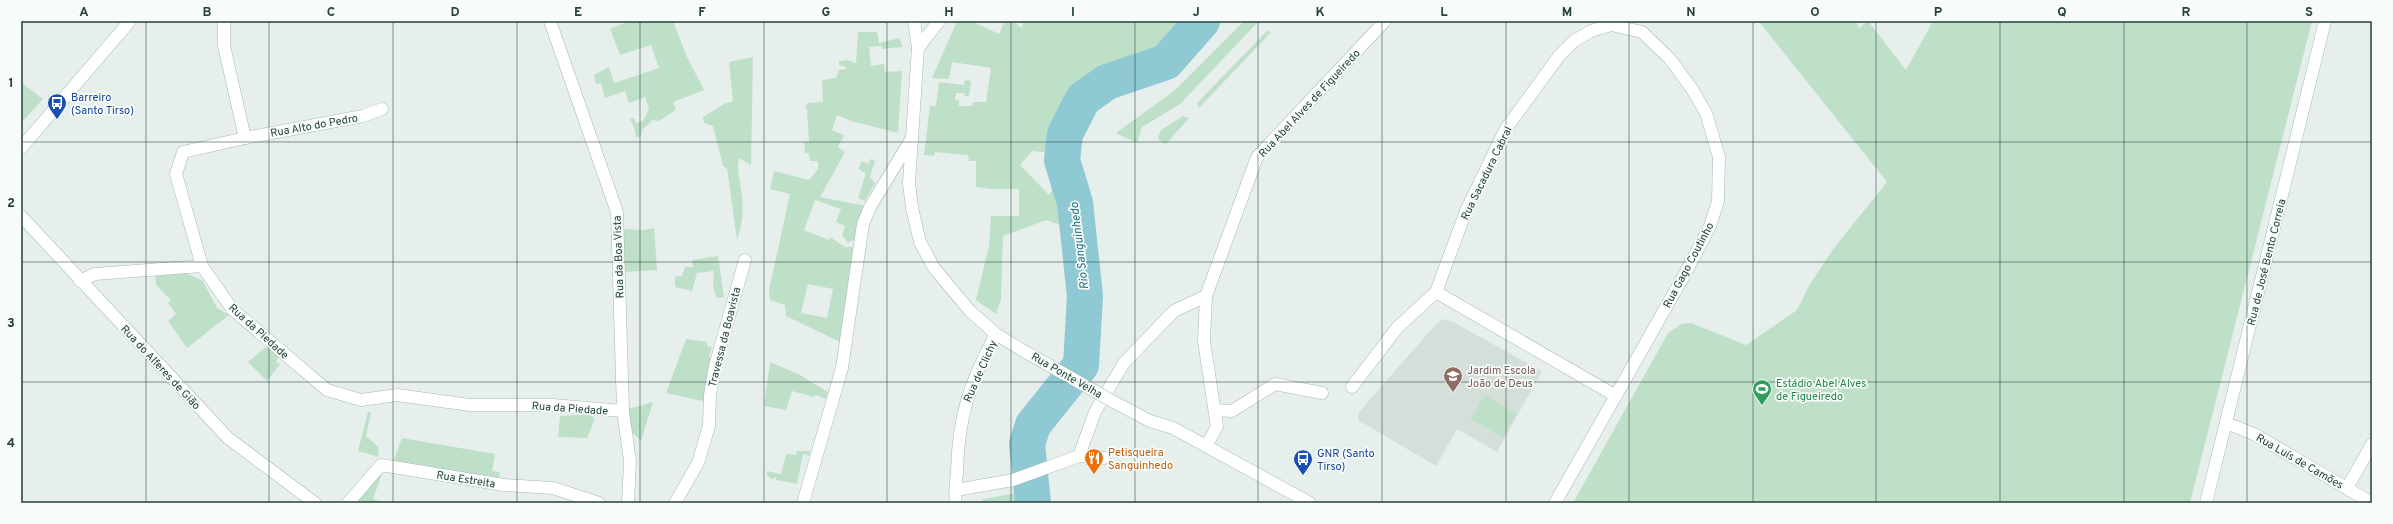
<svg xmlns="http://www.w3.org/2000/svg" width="2393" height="524" viewBox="0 0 2393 524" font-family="Overpass,sans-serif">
<rect width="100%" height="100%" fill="#e6efeb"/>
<!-- built -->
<polygon fill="#d4dfda" points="1444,319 1453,322 1542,371 1497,452 1457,429 1436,466 1358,420 1359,412 1436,324"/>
<!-- green -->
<g fill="#bfe0c8" fill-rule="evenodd">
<polygon points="629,21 673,21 686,55 704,90 673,102 676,110 659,121 653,120 642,130 641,136 636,138 634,127 630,119 634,118 636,123 643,121 649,109 645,97 629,103 625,91 605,98 601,83 596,84 594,75 609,67 614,83 659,68 651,45 620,55 610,29"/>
<polygon points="957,21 971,21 999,34 1005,21 1012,21 1022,28 1023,23 1021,21 1195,21 1162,58 1122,71 1096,84 1076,100 1062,122 1052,153 1032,151 1020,165 1049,195 1059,180 1066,193 1072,229 1046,220 1003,236 1001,299 996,314 976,300 989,246 991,216 1019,216 1019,189 990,189 976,187 976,161 969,161 968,155 935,152 934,156 924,155 930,106 936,106 939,82 964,85 965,80 971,81 969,96 965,96 964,93 956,93 955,100 959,100 959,106 972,106 973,102 986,102 991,68 952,62 949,79 932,78"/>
<polygon points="1244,21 1259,21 1180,104 1142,127 1137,143 1116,133 1174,91"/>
<polygon points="1764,21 1856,21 1859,28 1868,21 1906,70 1933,21 2312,21 2190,503 1573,503 1668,333 1681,324 1691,323 1746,345 1797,310 1810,284 1834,248 1887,182 1760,23"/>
<polygon points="1267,31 1271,32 1199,108 1197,103"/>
<path d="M858 32H877L879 43 900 38 902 47 882 49V46L869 47 871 66 884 64 885 72 902 71 898 133 851 121 837 115 832 130 844 135 838 147 845 152 820 197 866 206 857 238 848 243 842 235 845 226 836 222 841 209 815 200 804 230 829 240 830 237 845 247H854L840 342 786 316 785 305 770 300 769 290 790 194 770 189 774 171 809 180 818 169V161H810L809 153H805L804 142H809L807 110 805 107 808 103 823 102 822 80 836 78 839 70 846 69V67L839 65V61L847 60 856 63ZM808 284 833 289 827 318 801 313Z"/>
<path d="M753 57 751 165 739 158C737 168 739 174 740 183 744 203 744 221 737 240L727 168 723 166 713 126 704 123 703 117 724 104 733 101 729 62Z"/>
<polygon points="21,82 43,99 21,123"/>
<polygon points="1183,116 1189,118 1166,144 1159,140 1158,137 1161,130"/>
<polygon points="870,159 875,161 870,177 875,183 865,201 858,198 866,173 858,169 862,161 868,164"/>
<polygon points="654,228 657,270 624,272 623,229 643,230"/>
<polygon points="718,256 724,297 716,298 713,284 714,271 697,273 692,291 675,287 675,276 682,276 685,267 693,267 692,260"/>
<polygon points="184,272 203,281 217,308 229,315 187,348 168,321 176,314 168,303 171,300 156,285 155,274"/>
<polygon points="686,339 707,342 707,346 712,347 709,357 712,358 703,401 666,393"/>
<polygon points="267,346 279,356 276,362 280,364 267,381 248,362"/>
<polygon points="770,362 798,374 828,392 826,399 816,395 814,397 792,391 786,410 764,406"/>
<polygon points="1485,395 1516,413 1503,437 1471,419"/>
<polygon points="653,402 641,441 631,431 628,409"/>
<polygon points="368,412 371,413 366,436 378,447 379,457 358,451"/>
<polygon points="589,414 595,419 587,438 558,437 560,416"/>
<polygon points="402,438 495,454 492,471 500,472 499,480 393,462"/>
<polygon points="797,451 810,451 810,456 803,454 797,484 776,480 776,477 771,479 767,475 767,471 781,474 786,454 796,455"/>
<polygon points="383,471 373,499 385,503 355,503"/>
<polygon points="1022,492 1021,503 980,503 984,499"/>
</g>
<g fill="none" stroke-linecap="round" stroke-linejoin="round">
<!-- river -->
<polyline stroke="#8ec9d4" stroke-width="36" points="1033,503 1027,444 1033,425 1081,365 1085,296 1075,203 1062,160 1065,134 1083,99 1107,82 1166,62 1202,21"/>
<!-- street casing -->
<g stroke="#a8b8b2" stroke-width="13">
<g id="street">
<polyline points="224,21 224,46 245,138 183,152 176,174 202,266 232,309 327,390 361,400 397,395 470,405 553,405 623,411"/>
<polyline points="550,21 617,212 623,411 630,461 628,503"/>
<polyline points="939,21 918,48 909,183 912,208 920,242 934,268 970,311 996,334"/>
<polyline points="245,138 363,116 382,109"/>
<polyline points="21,216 228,438 315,503"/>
<polyline points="80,281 95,274 202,266"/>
<polyline points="1436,292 1616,396"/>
<polyline points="1352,387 1397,328 1436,292 1466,211 1505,130 1559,56 1574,41 1591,31 1611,25 1642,32 1670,59 1692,89 1706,113 1719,157 1718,201 1710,226 1686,272 1555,503"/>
<polyline points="1215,410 1232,411 1275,384 1322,393"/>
<polyline points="2226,423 2254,434 2372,503"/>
<polyline points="1206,446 1217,427 1204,341 1206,296 1257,157 1385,21"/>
<polyline points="1079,456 1104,458"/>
<polyline points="2347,488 2372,444"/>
<polyline points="956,490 1013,480 1079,456 1095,412 1124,363 1174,311 1206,296"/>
<polyline points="348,503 381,465 504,485 553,488 599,503"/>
<polyline points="675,503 698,463 709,426 710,395 715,366 745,260"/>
<polyline points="803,503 842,368 863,224 870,207 912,138"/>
</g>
</g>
<!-- secondary casing -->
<g stroke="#a4bbb3" stroke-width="13">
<g id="secondary">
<polyline points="914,21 918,48"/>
<polyline points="21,148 130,21"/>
<polyline points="1112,401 1150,421 1173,428 1310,503"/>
<path d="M956 503C954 493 956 482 957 472 958 417 970 382 996 334L1022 350"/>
<polyline points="2206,503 2325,21"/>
</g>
</g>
<!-- street -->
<use href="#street" stroke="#fff" stroke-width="12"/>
<!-- secondary -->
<use href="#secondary" stroke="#fff" stroke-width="12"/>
<!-- secondary-bridge casing -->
<g stroke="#a4bbb3" stroke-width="13" stroke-linecap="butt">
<polyline id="secondary-bridge" points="1022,350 1112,401"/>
</g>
<!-- secondary-bridge -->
<use href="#secondary-bridge" stroke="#fff" stroke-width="12"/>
</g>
<!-- grid -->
<path fill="none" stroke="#24423a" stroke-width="1" stroke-opacity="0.55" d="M146 21V503M269 21V503M393 21V503M517 21V503M640 21V503M764 21V503M887 21V503M1011 21V503M1135 21V503M1258 21V503M1382 21V503M1506 21V503M1629 21V503M1753 21V503M1876 21V503M2000 21V503M2124 21V503M2247 21V503M21 142H2372M21 262H2372M21 382H2372"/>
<!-- icons -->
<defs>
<g id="bus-pin" transform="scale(1)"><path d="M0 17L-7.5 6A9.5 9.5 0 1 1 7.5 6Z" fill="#1a4fb4" stroke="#f7fbf9"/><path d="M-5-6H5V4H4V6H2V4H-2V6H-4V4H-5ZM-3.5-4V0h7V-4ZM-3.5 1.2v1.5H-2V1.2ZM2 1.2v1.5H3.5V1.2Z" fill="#fff"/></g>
<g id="school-pin" transform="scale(1)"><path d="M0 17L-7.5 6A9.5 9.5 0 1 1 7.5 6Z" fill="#8d6e63" stroke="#f7fbf9"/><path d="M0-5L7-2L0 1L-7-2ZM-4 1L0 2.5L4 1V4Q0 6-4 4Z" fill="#fff"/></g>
<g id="stadium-pin" transform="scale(1)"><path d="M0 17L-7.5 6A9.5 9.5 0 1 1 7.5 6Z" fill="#2e9e5b" stroke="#f7fbf9"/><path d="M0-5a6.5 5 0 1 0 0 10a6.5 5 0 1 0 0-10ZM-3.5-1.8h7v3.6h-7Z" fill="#fff"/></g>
<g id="restaurant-pin" transform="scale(1)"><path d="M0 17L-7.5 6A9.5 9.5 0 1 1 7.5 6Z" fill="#e8710a" stroke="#f7fbf9"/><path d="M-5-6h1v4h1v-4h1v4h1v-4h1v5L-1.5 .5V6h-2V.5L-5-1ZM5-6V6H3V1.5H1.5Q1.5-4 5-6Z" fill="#fff"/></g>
</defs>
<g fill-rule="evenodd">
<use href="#bus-pin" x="57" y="103"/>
<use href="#school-pin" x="1453" y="376"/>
<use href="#stadium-pin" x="1762" y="389"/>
<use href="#restaurant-pin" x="1094" y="458"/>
<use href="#bus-pin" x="1303" y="459"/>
</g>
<g text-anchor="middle" stroke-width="3.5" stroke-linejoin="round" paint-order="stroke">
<!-- transit labels -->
<g font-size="11" fill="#164399" stroke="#f7fbf9" text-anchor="start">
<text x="71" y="101">Barreiro<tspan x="71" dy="13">(Santo Tirso)</tspan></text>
<text x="1317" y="457">GNR (Santo<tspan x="1317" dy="13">Tirso)</tspan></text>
</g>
<!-- street labels -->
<g font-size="11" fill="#24423a" stroke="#f7fbf9">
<text transform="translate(1309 103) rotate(-47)" y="4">Rua Abel Alves de Figueiredo</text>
<text transform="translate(314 125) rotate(-10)" y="4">Rua Alto do Pedro</text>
<text transform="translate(1486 173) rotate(-64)" y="4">Rua Sacadura Cabral</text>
<text transform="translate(618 257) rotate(-92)" y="4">Rua da Boa Vista</text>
<text transform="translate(2266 262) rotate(-76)" y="4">Rua de José Bento Correia</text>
<text transform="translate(1688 265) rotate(-62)" y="4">Rua Gago Coutinho</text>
<text transform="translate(259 331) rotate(42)" y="4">Rua da Piedade</text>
<text transform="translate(724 337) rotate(-76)" y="4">Travessa da Boavista</text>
<text transform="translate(161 367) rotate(47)" y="4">Rua do Alferes de Gião</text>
<text transform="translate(980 371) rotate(-66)" y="4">Rua de Clichy</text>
<text transform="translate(1067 375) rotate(30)" y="4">Rua Ponte Velha</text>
<text transform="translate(570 408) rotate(4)" y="4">Rua da Piedade</text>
<text transform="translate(2300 461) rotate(30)" y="4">Rua Luís de Camões</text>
<text transform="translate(466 479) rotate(9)" y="4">Rua Estreita</text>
</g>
<!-- education labels -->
<g font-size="11" fill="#785e54" stroke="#f7fbf9" text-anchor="start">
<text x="1467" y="374">Jardim Escola<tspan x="1467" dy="13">João de Deus</tspan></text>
</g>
<!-- leisure labels -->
<g font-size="11" fill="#27864d" stroke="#f7fbf9" text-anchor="start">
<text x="1776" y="387">Estádio Abel Alves<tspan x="1776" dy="13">de Figueiredo</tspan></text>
</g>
<!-- food labels -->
<g font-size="11" fill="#c56008" stroke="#f7fbf9" text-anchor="start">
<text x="1108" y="456">Petisqueira<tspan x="1108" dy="13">Sanguinhedo</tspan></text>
</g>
<!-- water labels -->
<g font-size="12" font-style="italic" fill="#1c6f80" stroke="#f7fbf9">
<text transform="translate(1079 246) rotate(-97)" y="4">Rio Sanguinhedo</text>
</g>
</g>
<!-- border -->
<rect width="2393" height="524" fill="none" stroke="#f7fbf9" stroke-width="44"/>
<rect x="22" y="22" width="2349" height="480" fill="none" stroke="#24423a" stroke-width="1.5"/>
<g font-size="13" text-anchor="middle" font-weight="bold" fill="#24423a">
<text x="84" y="16">A</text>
<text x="207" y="16">B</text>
<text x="331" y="16">C</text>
<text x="455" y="16">D</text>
<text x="578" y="16">E</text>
<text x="702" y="16">F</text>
<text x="826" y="16">G</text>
<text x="949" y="16">H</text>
<text x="1073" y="16">I</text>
<text x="1196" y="16">J</text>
<text x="1320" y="16">K</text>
<text x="1444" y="16">L</text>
<text x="1567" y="16">M</text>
<text x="1691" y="16">N</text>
<text x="1815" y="16">O</text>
<text x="1938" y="16">P</text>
<text x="2062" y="16">Q</text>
<text x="2186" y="16">R</text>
<text x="2309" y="16">S</text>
<text x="11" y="87">1</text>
<text x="11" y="207">2</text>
<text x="11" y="327">3</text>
<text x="11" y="447">4</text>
</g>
</svg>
